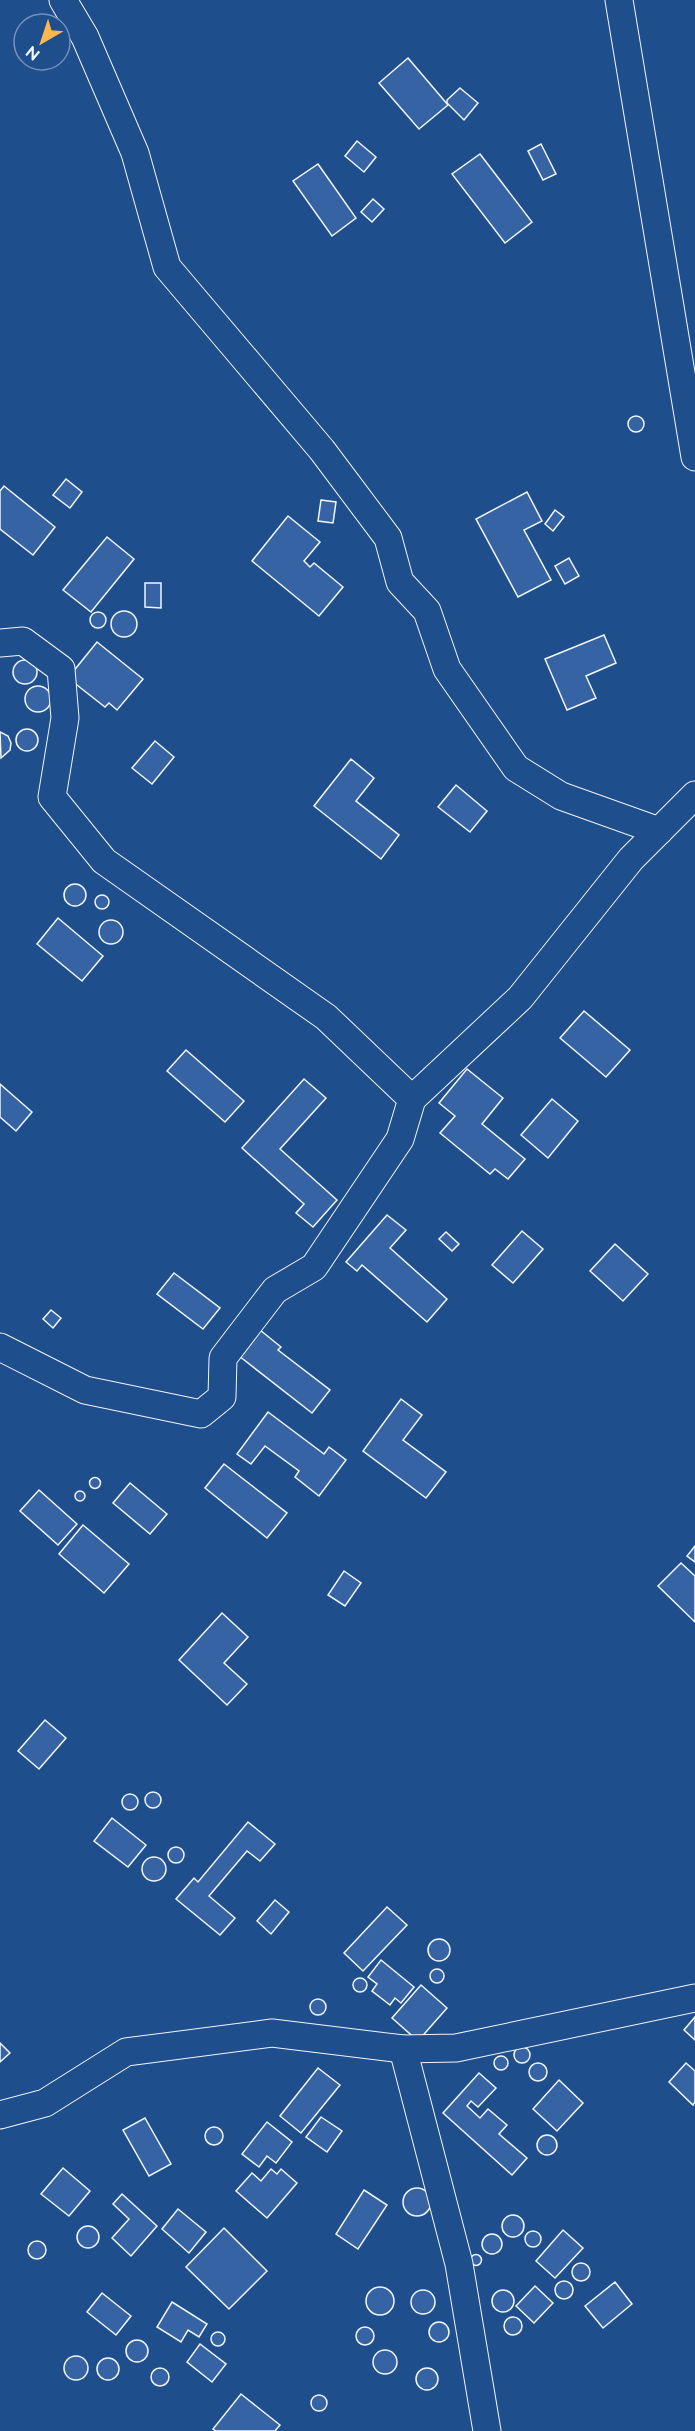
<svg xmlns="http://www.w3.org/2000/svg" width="695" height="2431" viewBox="0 0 695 2431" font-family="Raleway,sans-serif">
<rect width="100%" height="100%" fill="#1f4e8c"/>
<!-- building -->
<g fill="#3563a3" stroke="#f2f6ff" stroke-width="1.5">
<polygon points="408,58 448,105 419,129 379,83"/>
<polygon points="460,88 478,103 464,120 447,103 447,100"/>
<polygon points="357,141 376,157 364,172 345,156"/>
<polygon points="541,144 556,174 543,180 528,151"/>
<polygon points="480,154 532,222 505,243 452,174"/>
<polygon points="318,164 356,218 332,236 293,181"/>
<polygon points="373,199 384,209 372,222 361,212"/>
<circle cx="636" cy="424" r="8"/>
<polygon points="66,479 82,492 70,508 53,495"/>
<polygon points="4,486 55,527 33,555 0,529 0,491"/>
<polygon points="527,492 542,521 524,530 551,580 518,597 476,519"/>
<polygon points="321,500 336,502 333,523 318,521"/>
<polygon points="555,510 564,517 553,531 545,524"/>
<polygon points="288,516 320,542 304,561 310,567 314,563 343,587 319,616 252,561"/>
<polygon points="107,537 134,559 91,612 63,590"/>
<polygon points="569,558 579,576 565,584 555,566"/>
<polygon points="145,583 161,583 161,608 145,607"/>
<circle cx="124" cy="624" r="13"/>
<circle cx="98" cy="620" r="8"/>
<polygon points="604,635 616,663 586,676 596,698 567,710 545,659"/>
<polygon points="97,642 143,679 117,710 109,703 105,707 68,678"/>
<circle cx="25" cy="672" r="12"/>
<circle cx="38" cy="699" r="13"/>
<circle cx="27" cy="740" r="11"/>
<polygon points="0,732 8,736 11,743 10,750 1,758"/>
<polygon points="155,741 174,757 152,784 132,768"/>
<polygon points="351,759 374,778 356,801 399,835 381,859 314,806"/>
<polygon points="456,785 487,811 470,832 438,807"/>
<circle cx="75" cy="895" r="11"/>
<circle cx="102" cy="902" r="7"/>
<polygon points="58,918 103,956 82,981 37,944"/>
<circle cx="111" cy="932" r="12"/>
<polygon points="584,1011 630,1050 606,1077 560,1038"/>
<polygon points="186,1050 244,1101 225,1122 167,1071"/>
<polygon points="467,1069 503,1098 482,1124 525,1159 508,1179 495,1169 490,1174 440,1133 455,1116 439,1103"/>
<polygon points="304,1079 326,1098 280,1149 337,1200 313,1227 296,1213 304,1204 242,1148"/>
<polygon points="0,1084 32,1112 16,1131 0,1117"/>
<polygon points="552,1099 578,1121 548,1158 521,1135"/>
<polygon points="387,1215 406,1230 390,1248 447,1299 427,1322 362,1265 357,1271 346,1262"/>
<polygon points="522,1231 543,1249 513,1283 492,1265"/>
<polygon points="446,1232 459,1244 452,1251 439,1239"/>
<polygon points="615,1244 648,1274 623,1301 590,1271"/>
<polygon points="174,1273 220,1308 203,1329 157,1294"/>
<polygon points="51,1310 61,1318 53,1328 43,1319"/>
<polygon points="260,1330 281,1347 278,1350 330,1390 312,1413 239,1356"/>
<polygon points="401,1399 422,1415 403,1440 446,1472 426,1498 363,1451"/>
<polygon points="268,1412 324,1454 329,1447 346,1460 319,1496 295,1477 299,1471 265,1446 251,1464 237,1454"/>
<polygon points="224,1464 287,1513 267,1538 205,1488"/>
<circle cx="95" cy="1483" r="5.5"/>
<polygon points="130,1483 167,1514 150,1534 113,1503"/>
<polygon points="39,1490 77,1524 58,1545 20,1511"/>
<circle cx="80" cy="1496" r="5"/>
<polygon points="83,1525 129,1564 104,1593 59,1554"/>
<polygon points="695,1546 695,1562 687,1556"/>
<polygon points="681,1563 695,1576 695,1622 658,1586"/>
<polygon points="344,1571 361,1583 345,1606 328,1595"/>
<polygon points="222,1613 248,1637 224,1663 247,1684 227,1705 179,1660"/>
<polygon points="45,1720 66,1738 39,1769 18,1751"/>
<circle cx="153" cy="1800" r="8"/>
<circle cx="130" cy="1802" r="8"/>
<polygon points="112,1818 146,1845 128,1867 94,1841"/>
<polygon points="248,1822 275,1844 260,1861 247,1851 209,1896 235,1918 220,1935 176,1899 194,1878 198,1882"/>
<circle cx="176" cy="1855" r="8"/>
<circle cx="154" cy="1869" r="12"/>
<polygon points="275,1900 289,1912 271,1934 257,1921"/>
<polygon points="387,1907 407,1925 363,1971 344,1953"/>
<circle cx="439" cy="1950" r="11"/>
<polygon points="381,1960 414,1987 401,2003 395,1998 390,2005 372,1991 377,1984 368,1977"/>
<circle cx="437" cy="1976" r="7"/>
<circle cx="360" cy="1985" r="7"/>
<polygon points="421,1985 447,2008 418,2041 392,2018"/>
<circle cx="318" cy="2007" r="8"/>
<polygon points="695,2017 695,2040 684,2030"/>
<polygon points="0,2043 10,2053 0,2062"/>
<circle cx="522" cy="2055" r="8"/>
<circle cx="501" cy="2063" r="7"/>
<circle cx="538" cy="2072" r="9"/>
<polygon points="686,2063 695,2071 695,2102 693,2105 669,2082"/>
<polygon points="318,2068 340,2085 301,2133 280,2116"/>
<polygon points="479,2073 496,2088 478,2107 471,2101 467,2106 480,2118 488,2109 507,2125 499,2134 527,2158 512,2175 443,2113"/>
<polygon points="559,2080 583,2103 557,2131 533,2109"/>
<polygon points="321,2117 342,2131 327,2152 306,2137"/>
<polygon points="145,2118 171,2164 149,2176 123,2130"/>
<polygon points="267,2122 292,2142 276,2163 267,2156 259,2167 242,2154"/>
<circle cx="214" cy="2136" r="9"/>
<circle cx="547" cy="2145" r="10"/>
<polygon points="63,2168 90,2191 69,2216 41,2194"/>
<polygon points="271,2169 277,2174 281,2169 297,2183 267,2218 236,2191 252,2173 261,2181"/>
<circle cx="417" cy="2202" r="14"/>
<polygon points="364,2190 387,2205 358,2249 336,2234"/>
<polygon points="122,2194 157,2226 131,2256 112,2238 129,2219 113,2204"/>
<polygon points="178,2209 206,2232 189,2253 162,2229"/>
<circle cx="513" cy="2226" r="11"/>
<circle cx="88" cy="2237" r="11"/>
<polygon points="224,2228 267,2271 229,2309 186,2267"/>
<polygon points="563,2230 583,2248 555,2278 536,2261"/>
<circle cx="533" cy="2239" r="8"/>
<circle cx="492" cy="2244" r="10"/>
<circle cx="37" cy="2250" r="9"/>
<circle cx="476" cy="2260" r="5.5"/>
<circle cx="581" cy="2272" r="9"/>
<circle cx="564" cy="2290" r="9"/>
<polygon points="615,2282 632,2304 603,2328 585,2306"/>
<polygon points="535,2286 553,2303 534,2323 516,2306"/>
<circle cx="380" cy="2301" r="14"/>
<circle cx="503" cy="2301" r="11"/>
<circle cx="423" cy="2302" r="12"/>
<polygon points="102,2293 131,2316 116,2335 87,2312"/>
<polygon points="172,2302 207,2324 199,2337 188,2330 181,2342 157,2327"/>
<circle cx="513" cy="2326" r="9"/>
<circle cx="439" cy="2332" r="10"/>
<circle cx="365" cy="2336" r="9"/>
<circle cx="218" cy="2339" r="7"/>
<circle cx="137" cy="2351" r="11"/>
<polygon points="200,2344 226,2364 212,2382 187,2362"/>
<circle cx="385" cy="2362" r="12"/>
<circle cx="76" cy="2368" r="12"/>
<circle cx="108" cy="2369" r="11"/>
<circle cx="427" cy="2379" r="11"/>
<circle cx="160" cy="2377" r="9"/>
<polygon points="241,2394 280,2425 275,2431 216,2431 213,2429"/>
<circle cx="319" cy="2403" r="8"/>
</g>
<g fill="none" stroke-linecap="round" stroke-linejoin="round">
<!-- minor casing -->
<g stroke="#f2f6ff" stroke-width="29">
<g id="minor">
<polyline points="63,0 85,37 135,153 167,267 322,450 388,538 400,582 427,611 447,669 516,768 561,796 659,831"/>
<polyline points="619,0 695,457"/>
<polyline points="0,643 23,641 61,669 65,718 52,797 104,861 326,1017 412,1099 400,1139 314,1267 275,1290 223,1358 222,1397 201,1414 85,1390 0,1347"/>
<polyline points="412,1099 520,998 631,859 695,795"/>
<polyline points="403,2049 459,2264 487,2431"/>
<polyline points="0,2115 45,2103 126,2052 272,2033 403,2049 456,2048 695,1998"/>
</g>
</g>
<!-- minor -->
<use href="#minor" stroke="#1f4e8c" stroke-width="27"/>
</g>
<!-- north arrow -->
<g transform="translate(42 42) rotate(219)"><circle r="28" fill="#1f4e8c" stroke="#7391ba" stroke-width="1.5"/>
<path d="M0-4.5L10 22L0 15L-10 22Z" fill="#ffb74d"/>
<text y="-9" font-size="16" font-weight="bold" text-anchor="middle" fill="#f2f6ff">N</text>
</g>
</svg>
